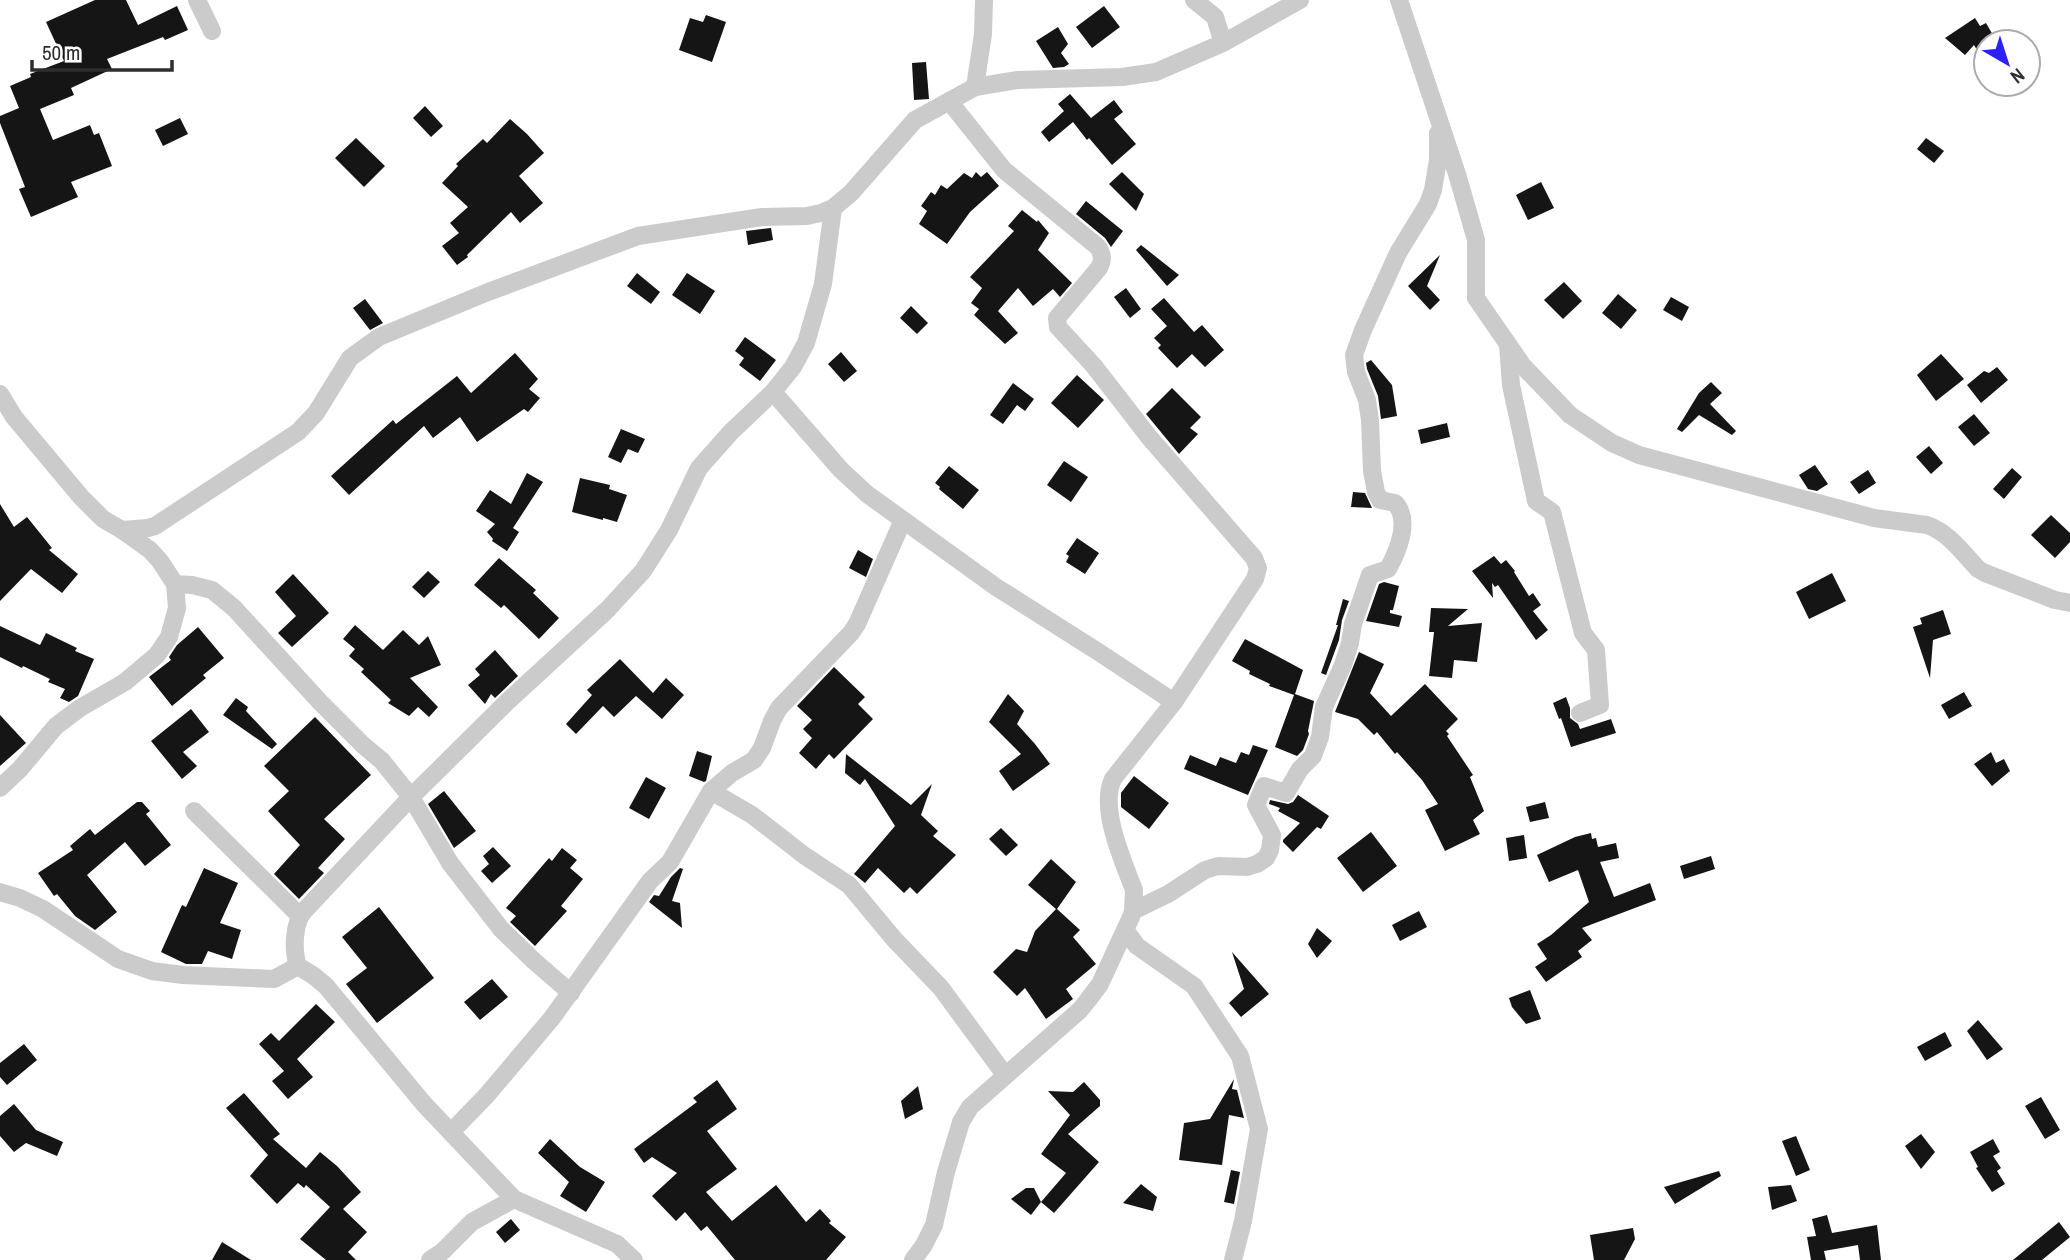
<svg xmlns="http://www.w3.org/2000/svg" width="2070" height="1260" viewBox="0 0 2070 1260" font-family="'Archivo Narrow',sans-serif">
<rect width="100%" height="100%" fill="#fff"/>
<!-- building -->
<g fill="#151515">
<polygon points="95,0 126,0 138,25 177,6 188,30 165,40 163,37 107,59 112,69 71,88 74,95 40,109 53,140 90,125 94,135 99,133 112,166 71,182 78,197 31,217 19,189 25,187 0,123 0,116 19,108 10,86 31,77 30,74 64,61 46,22"/>
<polygon points="1104,6 1120,27 1092,48 1076,27"/>
<polygon points="706,15 726,22 712,62 679,50 690,18 703,22"/>
<polygon points="1975,18 1980,26 1986,23 1997,42 1986,42 1986,65 1974,45 1965,55 1945,38"/>
<polygon points="1058,27 1068,44 1061,53 1069,64 1064,67 1053,68 1036,41"/>
<polygon points="926,62 929,99 914,100 912,63"/>
<polygon points="1070,94 1091,118 1114,100 1123,112 1114,119 1136,144 1112,165 1089,138 1087,140 1073,122 1049,142 1041,132 1064,111 1058,104"/>
<polygon points="425,106 443,126 431,137 413,118"/>
<polygon points="180,118 188,134 163,146 155,130"/>
<polygon points="510,119 527,134 544,153 519,176 543,203 520,223 511,212 467,255 468,257 457,265 442,246 459,233 450,223 468,207 442,183 458,166 456,164 483,139 487,143"/>
<polygon points="356,138 385,166 364,187 335,158"/>
<polygon points="1926,138 1944,151 1934,163 1917,149"/>
<polygon points="976,172 981,177 987,172 999,186 970,212 947,244 919,224 927,211 921,206 931,192 935,195 941,185 947,189 964,173 972,178"/>
<polygon points="1122,172 1144,194 1136,211 1109,184"/>
<polygon points="1541,182 1554,208 1528,220 1516,195"/>
<polygon points="1086,201 1123,231 1111,247 1105,238 1076,214"/>
<polygon points="1022,210 1037,222 1038,220 1049,233 1038,250 1072,283 1060,297 1053,289 1033,306 1018,288 998,311 1018,333 1005,344 974,315 979,309 971,303 982,288 970,277 1014,231 1008,226"/>
<polygon points="771,228 773,240 748,245 746,231"/>
<polygon points="1141,245 1179,275 1167,286 1136,250"/>
<polygon points="1440,255 1427,286 1440,300 1430,310 1408,286"/>
<polygon points="637,273 660,292 651,304 627,286"/>
<polygon points="687,273 715,291 700,314 672,295"/>
<polygon points="1564,282 1582,301 1563,319 1544,300"/>
<polygon points="1126,288 1141,309 1130,318 1114,297"/>
<polygon points="1618,294 1637,310 1621,329 1602,313"/>
<polygon points="1671,297 1689,307 1682,321 1663,310"/>
<polygon points="1164,298 1194,332 1202,325 1224,350 1205,367 1192,354 1177,368 1158,348 1161,345 1154,338 1167,326 1151,309"/>
<polygon points="365,299 383,323 370,330 353,308"/>
<polygon points="911,306 928,323 917,334 900,318"/>
<polygon points="745,337 776,360 760,381 739,365 744,358 735,351"/>
<polygon points="841,352 857,371 844,382 828,364"/>
<polygon points="515,353 538,379 529,389 540,398 528,412 524,409 477,442 460,417 433,438 424,426 349,495 331,476 393,420 396,424 457,376 471,393"/>
<polygon points="1941,354 1964,379 1936,401 1917,375"/>
<polygon points="1371,360 1392,385 1397,416 1381,419 1378,396 1367,369 1366,363"/>
<polygon points="1997,367 2008,380 1981,403 1967,385 1984,371 1989,373"/>
<polygon points="1077,375 1104,400 1078,428 1051,403"/>
<polygon points="1711,382 1722,393 1710,404 1736,431 1732,435 1699,415 1682,432 1677,429 1699,393"/>
<polygon points="1013,383 1034,399 1025,411 1017,405 1003,424 990,415"/>
<polygon points="1172,388 1201,417 1190,428 1198,434 1179,454 1146,414"/>
<polygon points="1974,414 1990,433 1974,446 1958,427"/>
<polygon points="1447,423 1450,437 1421,444 1418,430"/>
<polygon points="621,429 645,439 638,453 628,449 621,463 608,457"/>
<polygon points="1929,446 1943,463 1931,474 1916,457"/>
<polygon points="1064,461 1088,477 1071,502 1047,485"/>
<polygon points="1815,465 1828,484 1817,491 1808,489 1799,475"/>
<polygon points="949,466 979,490 963,509 939,489 940,487 935,483"/>
<polygon points="2012,468 2022,477 2004,499 1993,489"/>
<polygon points="1868,470 1876,483 1859,494 1850,482"/>
<polygon points="527,473 543,482 513,528 519,532 507,551 492,541 493,539 487,532 495,524 476,511 490,490 511,504"/>
<polygon points="580,478 610,485 609,489 627,495 617,522 603,518 603,520 572,512"/>
<polygon points="1353,492 1365,493 1372,508 1351,507"/>
<polygon points="0,504 14,527 27,517 52,548 49,550 78,574 62,593 31,569 0,601"/>
<polygon points="2051,515 2070,533 2070,542 2055,558 2031,535"/>
<polygon points="1077,538 1099,553 1085,574 1066,562 1069,556 1066,554"/>
<polygon points="858,550 873,559 866,577 849,568"/>
<polygon points="1494,556 1501,564 1506,560 1515,571 1514,572 1529,596 1533,593 1541,605 1533,611 1548,630 1536,640 1498,585 1495,587 1492,583 1493,598 1472,571"/>
<polygon points="499,558 536,590 533,593 559,618 539,639 504,605 501,608 474,585"/>
<polygon points="428,571 440,582 424,598 412,587"/>
<polygon points="1832,573 1846,601 1809,619 1796,592"/>
<polygon points="293,574 329,613 292,647 278,633 296,616 275,592"/>
<polygon points="1384,582 1399,586 1393,610 1390,610 1390,613 1402,616 1399,627 1366,621 1379,584"/>
<polygon points="1343,599 1349,601 1342,620 1339,640 1326,675 1321,673 1338,625 1336,625"/>
<polygon points="1431,608 1468,609 1448,626 1482,623 1477,662 1454,660 1452,678 1429,676 1434,632 1429,632"/>
<polygon points="1943,610 1951,634 1933,640 1930,678 1913,627 1922,624 1920,618"/>
<polygon points="355,625 383,650 403,630 419,645 428,636 441,665 410,678 438,707 429,717 418,707 409,716 388,703 391,700 361,672 364,669 349,656 355,649 343,639"/>
<polygon points="0,626 40,645 46,633 77,648 75,651 94,659 78,696 69,702 60,698 65,689 48,682 50,679 23,666 22,668 0,657"/>
<polygon points="198,627 224,658 203,675 206,678 172,706 149,677 171,660 169,657 177,645"/>
<polygon points="1245,639 1303,670 1295,694 1314,701 1308,731 1309,734 1303,750 1297,756 1275,747 1294,695 1269,686 1270,684 1249,674 1250,671 1232,661"/>
<polygon points="495,650 518,676 495,698 491,694 485,704 468,685 480,675 475,669"/>
<polygon points="1359,652 1384,664 1370,693 1391,716 1425,684 1458,719 1446,731 1449,734 1447,736 1473,775 1470,777 1484,811 1473,820 1480,834 1445,851 1425,810 1438,804 1422,780 1397,752 1395,754 1377,732 1374,735 1358,719 1335,712"/>
<polygon points="620,659 653,693 666,678 684,695 662,719 636,696 614,717 603,706 576,734 566,724 592,695 587,690"/>
<polygon points="834,667 865,697 858,704 873,719 834,759 829,754 816,769 799,753 812,738 803,729 812,720 797,706"/>
<polygon points="1964,692 1972,706 1949,719 1941,705"/>
<polygon points="1008,694 1024,711 1017,724 1035,744 1050,764 1013,791 999,771 1021,754 989,722"/>
<polygon points="1566,697 1570,708 1570,718 1578,724 1580,729 1611,719 1616,733 1571,747 1561,718 1559,719 1553,703"/>
<polygon points="236,698 248,707 246,711 277,744 272,749 223,715"/>
<polygon points="191,709 209,732 183,752 197,766 182,779 151,741"/>
<polygon points="0,715 26,743 0,766"/>
<polygon points="315,717 371,775 324,819 345,839 318,868 324,873 299,899 274,874 300,845 268,811 289,791 264,766"/>
<polygon points="1253,745 1268,750 1248,795 1184,769 1190,755 1216,766 1220,757 1236,763 1241,752 1249,755"/>
<polygon points="697,751 712,756 706,781 704,782 689,776"/>
<polygon points="1991,752 1996,763 2004,759 2010,771 1992,786 1974,764"/>
<polygon points="846,754 911,805 932,784 921,815 938,831 933,836 956,855 917,894 910,887 904,893 878,868 865,883 854,874 895,826 865,779 860,785 845,773"/>
<polygon points="1134,776 1169,803 1149,829 1121,807 1121,793"/>
<polygon points="646,777 666,788 649,819 629,808"/>
<polygon points="444,791 476,831 454,848 428,804"/>
<polygon points="1298,795 1329,816 1321,829 1317,827 1293,852 1283,842 1283,840 1300,823 1278,811 1280,808 1269,804 1270,800 1288,804 1293,802"/>
<polygon points="137,802 142,802 150,811 146,814 171,845 145,866 125,842 87,875 117,912 95,930 75,916 57,894 54,896 38,873 73,850 70,846 90,829 95,835"/>
<polygon points="1545,802 1549,818 1530,822 1526,807"/>
<polygon points="1001,828 1018,845 1006,856 989,839"/>
<polygon points="1371,832 1397,866 1363,892 1337,858"/>
<polygon points="1591,833 1592,839 1596,838 1598,847 1616,843 1619,858 1600,862 1614,897 1650,883 1656,900 1582,928 1592,940 1578,951 1582,957 1546,982 1535,967 1547,959 1537,944 1551,935 1589,902 1578,870 1549,882 1537,855 1575,837"/>
<polygon points="1524,835 1527,858 1509,861 1506,838"/>
<polygon points="493,847 511,866 492,883 481,871 489,864 483,856"/>
<polygon points="562,848 577,860 570,868 583,879 561,906 567,911 535,946 510,922 516,916 506,908 549,858 552,861"/>
<polygon points="1711,856 1715,869 1684,879 1680,866"/>
<polygon points="1051,859 1076,882 1057,909 1080,930 1073,937 1096,964 1066,989 1073,999 1046,1019 1025,988 1017,996 993,972 1016,949 1027,952 1035,931 1056,909 1028,885"/>
<polygon points="204,868 238,883 220,923 241,930 232,959 208,951 202,964 186,964 161,952 182,905 186,907"/>
<polygon points="680,868 683,869 672,901 680,903 682,928 649,902 654,895 659,896 671,877"/>
<polygon points="379,907 434,978 377,1023 346,984 367,968 342,937"/>
<polygon points="1419,911 1427,927 1400,941 1392,925"/>
<polygon points="1317,928 1332,941 1317,958 1308,944"/>
<polygon points="1232,952 1269,994 1241,1017 1229,1003 1244,989"/>
<polygon points="492,979 508,997 480,1020 464,1002"/>
<polygon points="1530,990 1541,1019 1526,1024 1512,1007 1509,998"/>
<polygon points="316,1004 335,1022 297,1059 313,1077 288,1099 272,1081 284,1071 259,1044 271,1033 279,1041"/>
<polygon points="1978,1020 2003,1049 1987,1060 1967,1031"/>
<polygon points="1945,1032 1952,1046 1925,1061 1917,1047"/>
<polygon points="24,1044 37,1060 7,1085 0,1077 0,1063"/>
<polygon points="1234,1079 1232,1089 1237,1090 1244,1118 1229,1115 1222,1165 1179,1160 1184,1123 1210,1119"/>
<polygon points="717,1080 737,1109 707,1131 737,1169 706,1192 732,1221 776,1185 806,1222 820,1209 831,1221 829,1223 846,1237 826,1260 735,1260 707,1226 701,1231 685,1212 676,1221 652,1196 677,1173 652,1157 644,1163 634,1149 697,1102 693,1098"/>
<polygon points="1084,1082 1100,1100 1100,1106 1068,1134 1099,1162 1054,1213 1041,1202 1066,1173 1041,1154 1070,1115 1048,1091 1073,1092"/>
<polygon points="918,1086 923,1109 905,1119 901,1101"/>
<polygon points="244,1093 280,1134 273,1139 306,1168 320,1152 337,1166 361,1192 343,1209 367,1232 348,1252 356,1260 326,1260 300,1239 330,1207 306,1185 304,1188 298,1183 277,1204 250,1176 268,1155 226,1108"/>
<polygon points="2041,1097 2060,1130 2045,1139 2025,1106"/>
<polygon points="14,1104 36,1130 63,1142 57,1156 26,1143 14,1152 0,1136 0,1116"/>
<polygon points="1921,1134 1935,1152 1921,1169 1905,1146"/>
<polygon points="1796,1136 1810,1170 1796,1176 1782,1141"/>
<polygon points="550,1139 580,1167 605,1182 586,1212 560,1196 569,1182 538,1153"/>
<polygon points="1993,1139 2000,1152 1993,1156 2001,1168 1997,1171 2005,1184 1992,1192 1976,1168 1978,1167 1970,1152"/>
<polygon points="1231,1170 1240,1172 1234,1204 1224,1202"/>
<polygon points="1719,1171 1721,1176 1675,1204 1664,1187"/>
<polygon points="1141,1184 1157,1197 1153,1211 1123,1203"/>
<polygon points="1791,1185 1797,1201 1772,1210 1768,1187"/>
<polygon points="1026,1188 1034,1188 1041,1202 1031,1215 1011,1199"/>
<polygon points="1827,1215 1832,1233 1877,1225 1881,1260 1860,1260 1858,1245 1824,1251 1826,1260 1811,1260 1807,1237 1816,1236 1812,1219"/>
<polygon points="511,1219 520,1230 505,1243 496,1232"/>
<polygon points="2059,1222 2070,1237 2042,1260 2013,1260"/>
<polygon points="1633,1228 1635,1239 1624,1260 1594,1260 1590,1235"/>
<polygon points="222,1242 251,1260 212,1260"/>
</g>
<g fill="none" stroke-linecap="round" stroke-linejoin="round">
<!-- minor -->
<g stroke="#cbcbcb" stroke-width="18">
<polyline points="197,0 212,31"/>
<polyline points="1194,0 1215,17 1223,43"/>
<path d="M1399 0 1457 174 1476 240V298L1523 366 1570 415 1612 443 1639 455 1874 518 1927 525C1948 532 1963 553 1978 569L1985 573 2055 600 2070 603"/>
<polyline points="975,87 983,34 984,0"/>
<polyline points="1508,345 1511,385 1536,501 1552,512 1583,633 1596,650 1600,705 1580,713"/>
<polyline points="773,392 841,470 867,494 996,587 1100,653 1174,702"/>
<polyline points="0,394 14,417 81,497 103,519 122,530 150,550 160,561 175,584 177,608 169,637 157,655 125,682 80,708 56,726 20,769 0,788"/>
<polyline points="122,530 148,528 155,526 298,432 316,413 350,358 379,337 488,292 638,236 762,217 807,216 821,213 833,208 851,193 915,120 975,87 1018,80 1122,77 1156,72 1223,43 1300,0"/>
<polyline points="175,584 192,585 212,590 234,608 320,702 363,745 382,761 411,797 450,863 501,929 534,961 571,993"/>
<polyline points="711,791 752,815 805,856 849,885 894,939 941,988 1005,1075"/>
<polyline points="194,811 300,916"/>
<polyline points="0,892 20,898 43,909 118,959 152,971 183,975 274,979 298,966"/>
<path d="M1133 911 1168 894 1205 870 1218 866 1247 867 1257 864 1266 858 1270 850 1272 835 1256 805 1264 786 1286 793 1300 769 1313 756 1320 737 1324 707 1343 665 1350 643 1353 624 1370 575 1388 569C1398 551 1411 520 1395 503L1380 500 1376 492 1372 471 1370 420 1367 400 1356 372 1354 355 1363 330 1398 253 1428 204 1433 190 1438 160V133"/>
<polyline points="1125,930 1137,946 1194,986 1240,1056 1259,1129 1243,1221 1233,1260"/>
<polyline points="451,1132 486,1096 552,1018 650,881 670,862 711,791 732,773 754,760 762,748 772,721 779,708 851,633 857,624 903,520"/>
<polyline points="430,1260 442,1252 472,1222 514,1199"/>
<path d="M634 1260 617 1244 514 1199 424 1104 326 986 314 976 298 966C293 951 293 924 304 911L411 797 508 701 607 610 643 571 669 530 699 468 731 432 773 392 793 367 806 343 823 284 833 208"/>
<path d="M913 1260 924 1245 934 1225 946 1172 961 1122 970 1107 1080 1010 1088 1000 1100 984 1131 917 1133 911 1134 890C1123 861 1099 808 1113 779L1174 702 1255 579 1258 568 1254 558 1149 437 1094 366 1058 327 1057 318 1099 268C1103 260 1103 255 1098 247L1004 170 949 101"/>
</g>
</g>
<!-- north arrow -->
<g transform="translate(2007 63) rotate(141)"><circle r="33" fill="#ffffff" stroke="#ababab" stroke-width="2"/>
<path d="M0-5L12 26L0 18L-12 26Z" fill="#2e21f4"/>
<text y="-10" font-size="19" font-weight="bold" text-anchor="middle" fill="#2e2e2e">N</text>
</g>
<!-- scale -->
<path d="M32 60v10h140v-10" fill="none" stroke="#2e2e2e" stroke-width="3.5"/>
<text x="42" y="60" font-size="21" fill="#2e2e2e" stroke="#ffffff" stroke-width="5" paint-order="stroke">50 m</text>
</svg>
